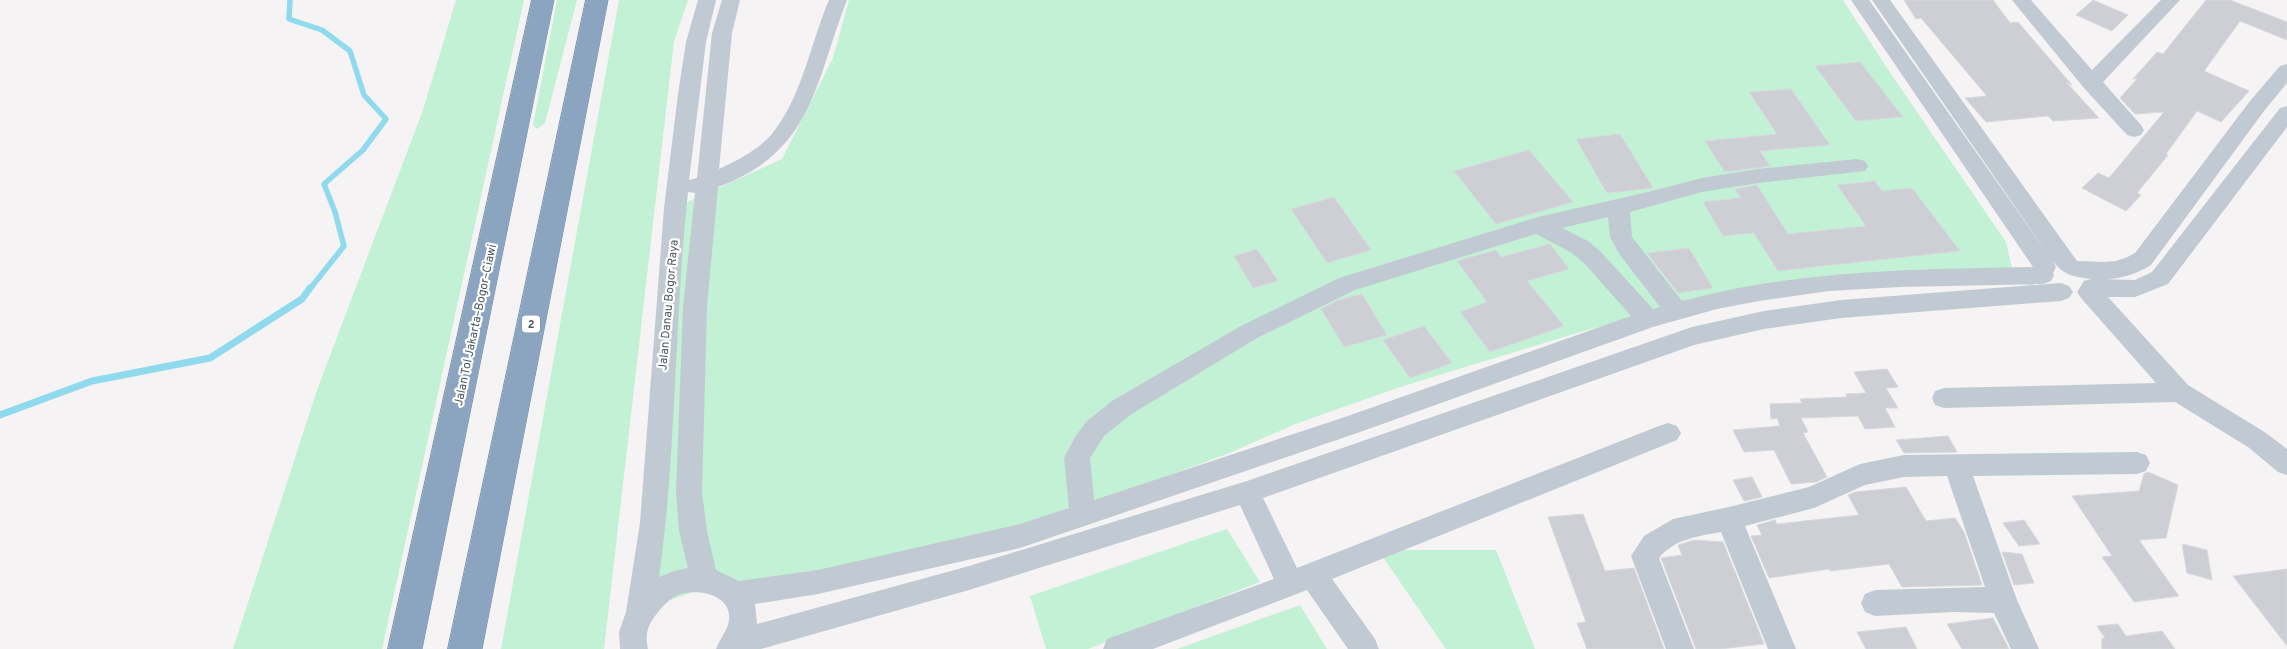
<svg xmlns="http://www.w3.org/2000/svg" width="2287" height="649" viewBox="0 0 2287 649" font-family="Overpass,sans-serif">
<rect width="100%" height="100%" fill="#f5f3f3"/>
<!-- green -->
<g fill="#c3f1d5">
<polygon points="456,0 524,0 382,649 233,649 317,390 423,110"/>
<polygon points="557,0 577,0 545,123 537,129 533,125"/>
<polygon points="619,0 688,0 674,41 604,649 501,649"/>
<polygon points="849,0 1843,0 1889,71 2006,242 2012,268 1731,298 1587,330 1400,387 1298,423 1227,454 933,562 734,591 720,582 641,611 677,207 782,159 833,58"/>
<polygon points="1227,529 1260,582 1088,649 1046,649 1030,596"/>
<polygon points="1378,550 1496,550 1535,649 1446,649"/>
<polygon points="1300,605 1327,649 1177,649"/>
</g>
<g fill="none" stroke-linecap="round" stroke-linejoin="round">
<!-- stream-far1 -->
<polyline stroke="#90daee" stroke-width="5.5" points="290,0 289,19 322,30 350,51 364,95 386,119 363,150 324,184 335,212 344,246 309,290"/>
<!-- stream -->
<polyline stroke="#90daee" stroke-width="7" points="0,415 92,381 210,358 302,299 310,288"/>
</g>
<!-- building -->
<g fill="#cdcfd5" stroke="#d7d9de">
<polygon points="1904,0 1993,0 2010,23 2018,22 2072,85 2066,82 2099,118 2053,121 2048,116 1986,122 1965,98 1987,96 1921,18 1916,19"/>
<polygon points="2093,0 2128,15 2112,31 2076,15"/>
<polygon points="2206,0 2230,0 2287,22 2287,40 2240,21 2204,71 2249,91 2221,122 2197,111 2166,154 2168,155 2137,193 2141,195 2126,211 2082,188 2098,173 2109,178 2164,112 2135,114 2120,98 2138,78 2133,79 2157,52 2163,54"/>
<polygon points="1860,62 1903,117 1856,121 1815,66"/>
<polygon points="1791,89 1830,145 1760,151 1770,166 1725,172 1705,141 1777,134 1749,92"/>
<polygon points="1620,134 1653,188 1607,193 1576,139"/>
<polygon points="1529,150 1573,202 1496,224 1454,171"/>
<polygon points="1875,181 1882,191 1912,188 1960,251 1778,271 1754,233 1723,236 1703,202 1741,198 1735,189 1757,185 1788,234 1866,226 1837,185"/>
<polygon points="1334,197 1371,250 1327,263 1291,209"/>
<polygon points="1550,244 1569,269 1527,281 1564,326 1490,352 1460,312 1487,302 1457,261 1496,250 1501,257"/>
<polygon points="1689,248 1713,288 1678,293 1647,253"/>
<polygon points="1257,249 1278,281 1253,288 1234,256"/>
<polygon points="1362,294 1387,335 1344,347 1321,309 1338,300"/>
<polygon points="1424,326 1452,363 1410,378 1383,340"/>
<polygon points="1887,369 1898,387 1886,388 1898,408 1885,408 1895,427 1865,429 1858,416 1801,418 1808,432 1803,433 1827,477 1816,482 1791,484 1774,450 1744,452 1733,430 1780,426 1777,418 1771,419 1770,404 1802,403 1800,399 1847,397 1846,394 1866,393 1854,372"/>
<polygon points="1948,436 1957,452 1904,453 1896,440"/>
<polygon points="2148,472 2178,485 2166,538 2139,540 2179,596 2134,602 2102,557 2112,556 2072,496 2139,491 2144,474"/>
<polygon points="1752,477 1762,497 1744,501 1733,480"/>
<polygon points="1906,487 1926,521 1955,518 1964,532 1982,585 1902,587 1889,564 1830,571 1829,569 1769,578 1751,536 1762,535 1757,525 1775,520 1777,524 1859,515 1848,495 1855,492"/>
<polygon points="1583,514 1605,571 1634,568 1664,649 1587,649 1577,623 1586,622 1548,517"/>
<polygon points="2024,520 2040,544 2019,546 2003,523"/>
<polygon points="1694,540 1723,542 1764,644 1720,649 1696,649 1661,558 1682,555 1678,545"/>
<polygon points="2182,544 2207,550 2212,580 2187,573"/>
<polygon points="2002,552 2022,554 2034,583 2014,585"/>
<polygon points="2287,569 2287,646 2233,576"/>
<polygon points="1993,618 2009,649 1962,649 1947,624"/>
<polygon points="2118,624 2126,636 2162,631 2175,649 2102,649 2102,638 2105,638 2097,626"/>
<polygon points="1906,627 1917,649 1866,649 1857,632"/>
</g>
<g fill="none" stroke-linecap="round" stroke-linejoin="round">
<!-- highway casing -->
<g stroke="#7690ad" stroke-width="1">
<g id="highway">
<polygon points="532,0 554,0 422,649 388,649"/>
<polygon points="586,0 608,0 482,649 448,649"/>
</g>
</g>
<!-- minor -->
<g fill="#c1cad2" fill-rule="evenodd">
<path d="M698 0H716L706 42 689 180 697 178 712 33 722 0H740L732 33 719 169C737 161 758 150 771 135 802 98 810 44 829 0H847C814 84 814 151 718 187L707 307 702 492 707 531 716 570 739 581 818 570 1020 524 1069 508 1064 458 1075 437 1086 422 1112 401 1241 326 1339 278 1538 217 1648 192 1702 178 1758 169 1857 159 1865 161 1868 166 1865 171 1758 183 1702 192 1630 212 1632 237 1682 301C1797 270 1915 269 2033 267L1851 0H1869L2052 260 1872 0H1890L2077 261C2100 261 2113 266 2135 253L2250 101 2280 66 2287 64V83L2264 111 2151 265C2135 275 2118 280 2099 279L2135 280 2152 272 2280 108 2287 106V127L2168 284 2135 297H2108L2188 385 2266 433 2287 449V475L2278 472 2248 447 2175 402 1944 408 1935 405 1932 398 1935 391 1944 388 2156 383 2081 298 2077 292 2084 281 2091 279C2074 277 2063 275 2053 261L2056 267 2053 273 2054 275 2051 281 2043 284 1900 287 1829 291 1759 301 1717 309 1653 327 1360 432 1020 548 818 594 755 604 757 624 969 566 1247 481 1692 327 1764 311 1841 300 2061 283 2069 286 2073 292 2069 298 2061 301 1841 318 1764 329 1694 345 1263 498 1297 568 1659 426 1668 423 1677 426 1681 433 1677 440 1332 579 1375 639 1379 649H1348L1307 590 1153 649H1103L1107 639 1274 579 1240 505 969 590 761 649H716C719 641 725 633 728 625 736 596 701 588 681 594 669 598 662 607 655 616 647 626 645 637 648 649H620L619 632 626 612 640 523 664 208 678 94 686 42ZM688 192 695 193 683 307 676 492 679 531 688 568 674 571 659 577C677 450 674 320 688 192ZM1608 217 1610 237 1620 255 1660 307 1653 309 1601 252 1588 241 1562 228ZM1536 234 1572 253 1585 264 1631 316 1345 417 1094 500 1090 458 1104 436 1130 415 1257 338 1355 290Z"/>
<polygon points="2012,0 2031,0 2092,70 2161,0 2180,0 2103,82 2141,125 2144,130 2141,135 2134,137 2127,135 2084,88"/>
<path d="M2137 452 2146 455 2150 463 2146 471 2137 474 1973 476 2017 600 2039 649H2011L1994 613 1953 612 1875 616 1865 612 1861 603 1865 594 1875 590 1985 587 1947 476 1904 477 1865 485 1814 508 1745 526 1796 649H1768L1721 532C1699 536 1674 539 1659 558L1694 649H1666L1631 556 1644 536 1673 519 1729 507 1809 487 1860 464 1904 455Z"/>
</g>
<!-- highway -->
<use href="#highway" fill="#8ba5c1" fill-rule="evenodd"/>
</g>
<g text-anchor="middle" stroke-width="4.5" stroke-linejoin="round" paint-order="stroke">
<!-- shield labels -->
<rect fill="#fff" stroke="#808990" stroke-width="1" x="522" y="315.5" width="18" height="17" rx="4"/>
<g font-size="11" font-weight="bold" fill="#4a5661">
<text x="531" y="328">2</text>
</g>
<!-- street labels -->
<g font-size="12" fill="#4a5661" stroke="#fff">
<text transform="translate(668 305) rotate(-85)" y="4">Jalan Danau Bogor Raya</text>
<text transform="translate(475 325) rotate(-78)" y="4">Jalan Tol Jakarta–Bogor–Ciawi</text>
</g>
</g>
</svg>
